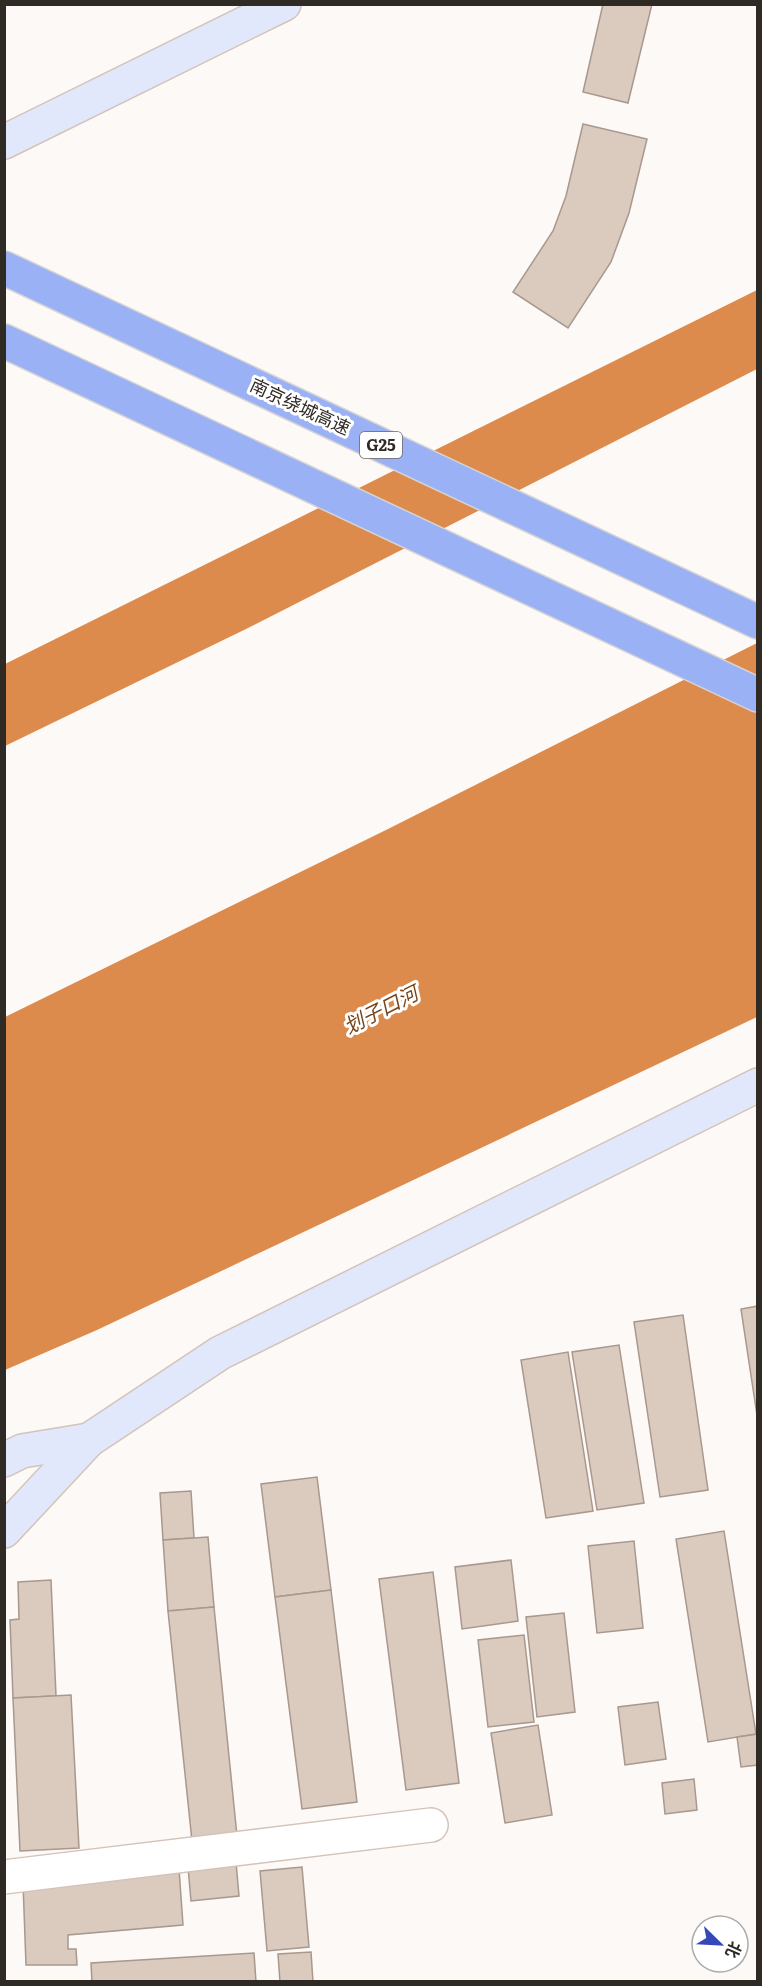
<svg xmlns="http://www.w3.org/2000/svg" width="762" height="1986" viewBox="0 0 762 1986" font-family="Literata,'Noto Sans SC',serif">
<rect width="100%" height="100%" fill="#fdf9f7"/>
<!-- water -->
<g fill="#dc8b4c">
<polygon points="757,290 757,369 246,629 5,746 5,664"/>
<polygon points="757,643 757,1017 97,1330 5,1370 5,1017 388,829"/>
</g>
<!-- building -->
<g fill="#dbcabe" stroke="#a8988d" stroke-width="1.5">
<polygon points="603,4 652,4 628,103 583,92"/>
<polygon points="583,124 647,139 629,213 611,262 568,328 513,292 553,231 566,196"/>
<polygon points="758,1306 758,1422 741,1309"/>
<polygon points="683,1315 708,1490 660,1497 634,1322"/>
<polygon points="619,1345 644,1503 597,1510 572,1352"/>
<polygon points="568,1352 593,1511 546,1518 521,1360"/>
<polygon points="317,1477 331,1590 275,1597 261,1484"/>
<polygon points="191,1491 194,1538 163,1540 160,1493"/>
<polygon points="724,1531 756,1734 708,1742 676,1539"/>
<polygon points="208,1537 214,1607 168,1611 163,1540"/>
<polygon points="634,1541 643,1628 597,1633 588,1546"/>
<polygon points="511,1560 518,1621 462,1629 455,1567"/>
<polygon points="433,1572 459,1783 406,1790 379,1579"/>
<polygon points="51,1580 56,1696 13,1698 10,1620 19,1619 18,1582"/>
<polygon points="331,1590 357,1802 302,1809 275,1597"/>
<polygon points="214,1607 237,1836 192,1841 168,1611"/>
<polygon points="564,1613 575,1712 537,1717 526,1617"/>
<polygon points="524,1635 534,1722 488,1727 478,1640"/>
<polygon points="71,1695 79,1848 20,1851 13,1698"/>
<polygon points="658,1702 666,1759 625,1765 618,1707"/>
<polygon points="538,1725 552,1815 505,1823 491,1733"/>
<polygon points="758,1734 758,1765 741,1767 737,1737"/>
<polygon points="694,1779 697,1810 665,1814 662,1783"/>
<polygon points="236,1862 239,1896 191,1901 188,1867"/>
<polygon points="302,1867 309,1947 267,1951 260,1871"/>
<polygon points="179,1869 183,1925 68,1935 68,1949 76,1949 77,1965 26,1965 23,1883"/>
<polygon points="311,1952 313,1982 280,1982 278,1954"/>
<polygon points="254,1953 256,1982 92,1982 91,1963"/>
</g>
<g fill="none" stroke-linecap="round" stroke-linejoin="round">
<!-- street casing -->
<g stroke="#d4c3b8" stroke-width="36">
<polyline id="street" points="4,1877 431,1825"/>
</g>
<!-- secondary casing -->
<g stroke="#d4c3b8" stroke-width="36">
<g id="secondary">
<polyline points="4,142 284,4"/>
<polyline points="4,1460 22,1451 89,1440"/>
<polyline points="4,1531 89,1440 220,1353 758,1085"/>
</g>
</g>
<!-- highway casing -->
<g stroke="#d6d4d3" stroke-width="36">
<g id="highway">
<polyline points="4,268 758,622"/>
<polyline points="4,341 758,695"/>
</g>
</g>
<!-- street -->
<use href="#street" stroke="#fff" stroke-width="33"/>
<!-- secondary -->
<use href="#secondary" stroke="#e1e8fc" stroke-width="33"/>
<!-- highway -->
<use href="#highway" stroke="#9bb1f5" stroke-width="33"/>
</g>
<g text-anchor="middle" stroke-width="6" stroke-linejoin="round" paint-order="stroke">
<!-- shield labels -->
<rect fill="#fff" stroke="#6e6a66" stroke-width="1.5" x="360" y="432" width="42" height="26" rx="4.5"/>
<g font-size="16" font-weight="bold" fill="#302a25">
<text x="381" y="451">G25</text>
</g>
<!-- street labels -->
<g font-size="18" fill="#302a25" stroke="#fff">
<text transform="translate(300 407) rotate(25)" y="6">南京绕城高速</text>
</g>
<!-- water labels -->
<g font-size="20" font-style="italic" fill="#7a4418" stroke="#fff">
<text transform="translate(381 1010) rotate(-27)" y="7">划子口河</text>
</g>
</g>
<!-- border -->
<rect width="762" height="1986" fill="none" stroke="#302a25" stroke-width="12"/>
<!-- north arrow -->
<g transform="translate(720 1944) rotate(114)"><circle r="28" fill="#ffffff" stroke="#acaaa8" stroke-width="1.5"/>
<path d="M0-4.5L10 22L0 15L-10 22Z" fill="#3448ba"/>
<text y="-9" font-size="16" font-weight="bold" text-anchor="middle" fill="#302a25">北</text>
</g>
</svg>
